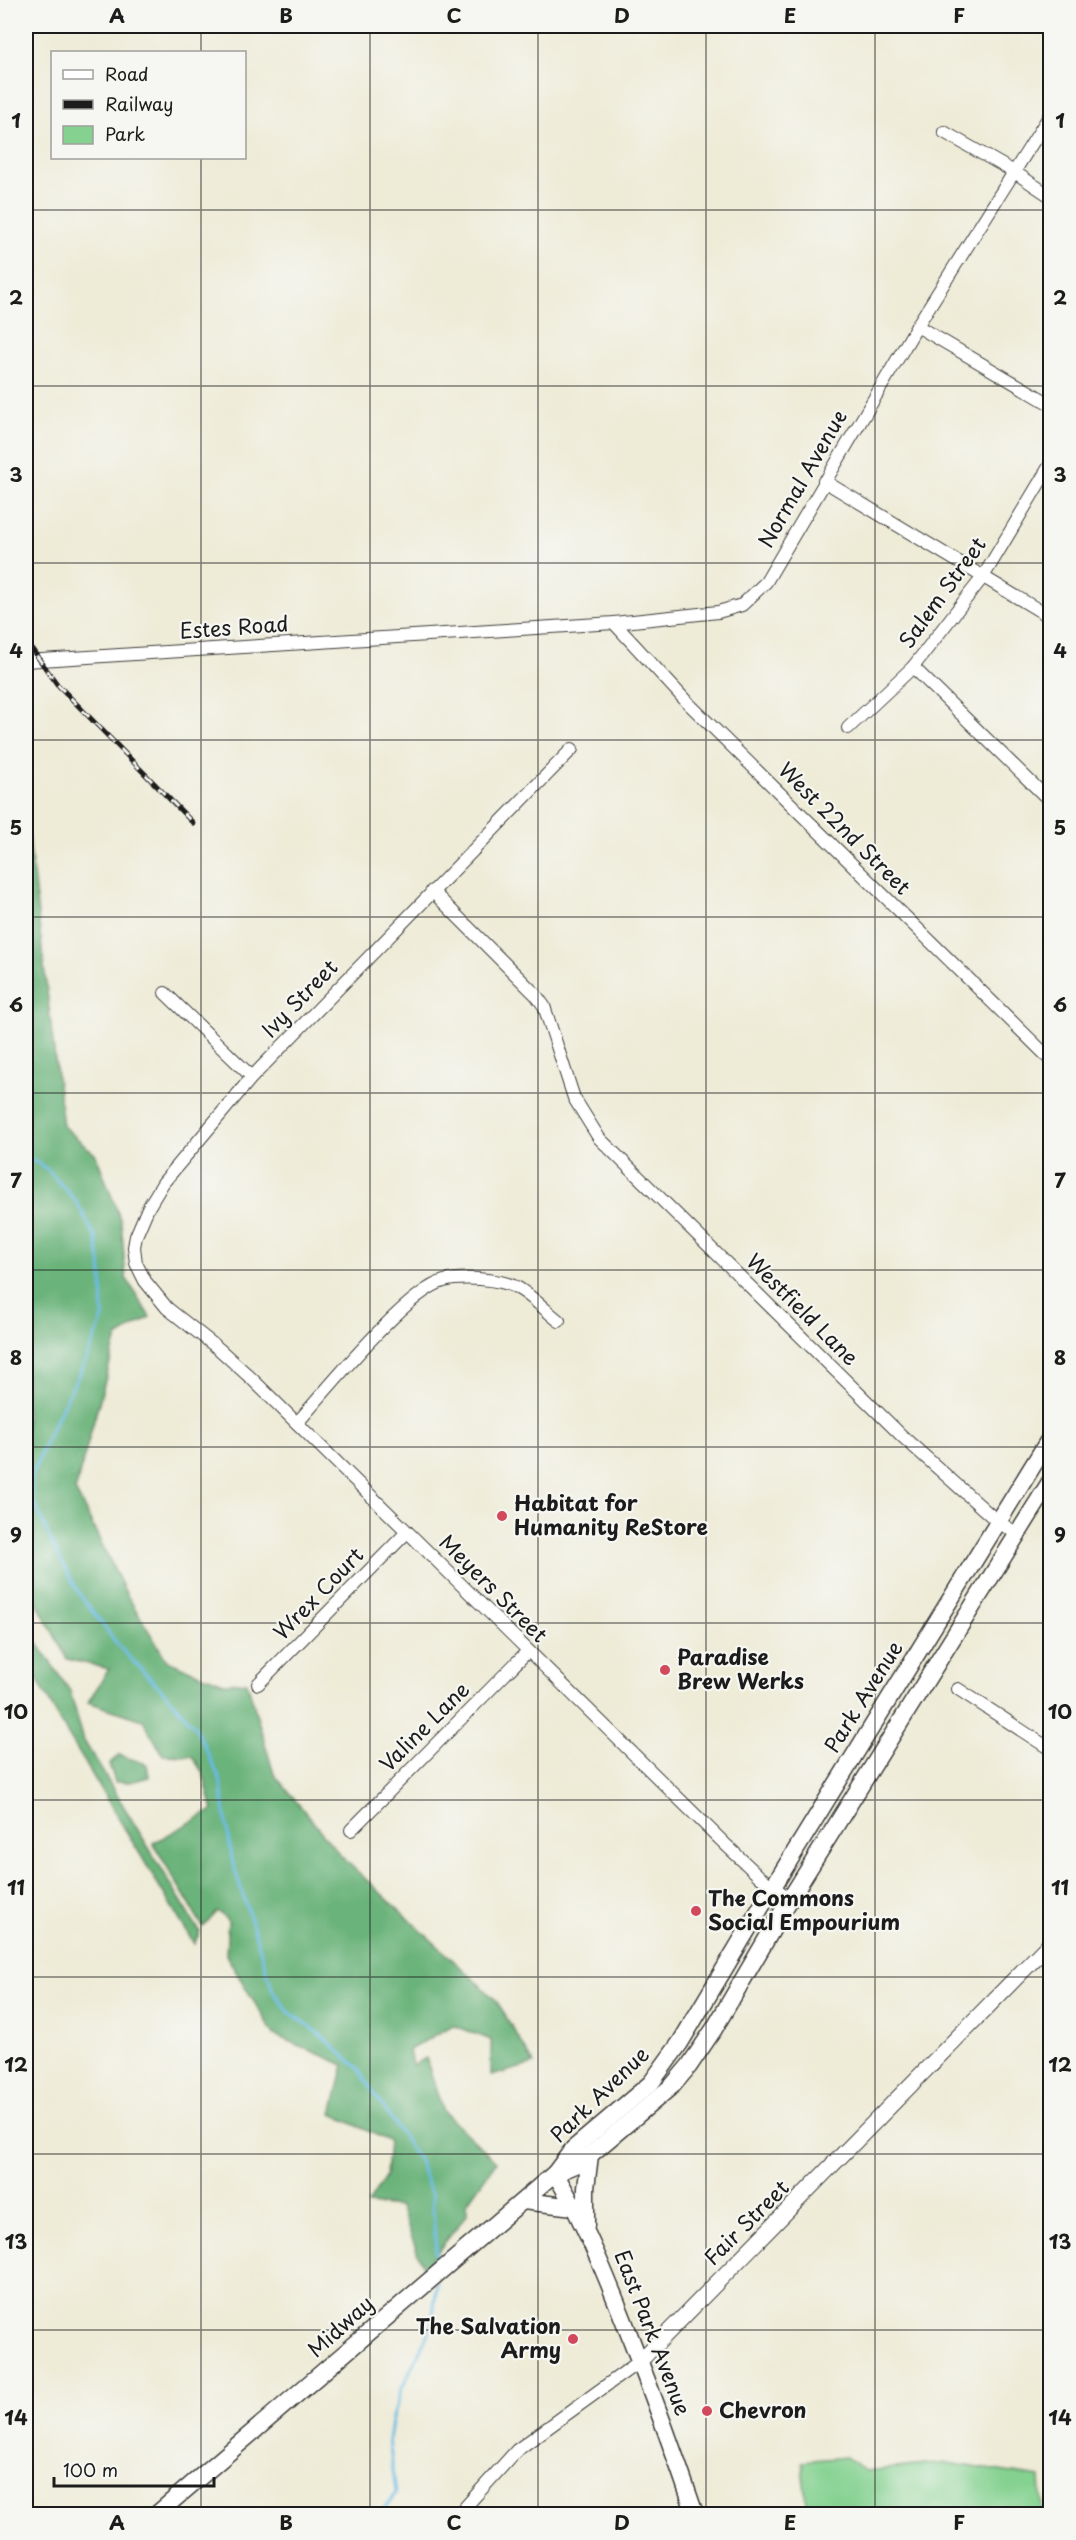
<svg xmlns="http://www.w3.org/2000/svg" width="1076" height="2540" viewBox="0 0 1076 2540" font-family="'Playpen Sans',sans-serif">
<rect width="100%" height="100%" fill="#f6f6f2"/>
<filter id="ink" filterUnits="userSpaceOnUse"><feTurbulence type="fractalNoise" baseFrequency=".0167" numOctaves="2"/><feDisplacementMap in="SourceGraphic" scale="12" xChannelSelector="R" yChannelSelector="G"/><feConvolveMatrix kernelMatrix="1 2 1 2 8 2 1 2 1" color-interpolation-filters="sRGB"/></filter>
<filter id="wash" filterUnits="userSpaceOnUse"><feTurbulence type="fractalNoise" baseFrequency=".008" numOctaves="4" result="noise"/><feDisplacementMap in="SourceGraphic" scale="24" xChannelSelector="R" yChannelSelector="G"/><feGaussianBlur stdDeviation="1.35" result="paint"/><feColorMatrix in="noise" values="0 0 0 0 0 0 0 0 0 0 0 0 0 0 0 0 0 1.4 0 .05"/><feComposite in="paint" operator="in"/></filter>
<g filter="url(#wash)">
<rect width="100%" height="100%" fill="#eeebd7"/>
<!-- green -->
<polygon fill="#84d190" stroke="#507656" stroke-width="1.5" points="846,2457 865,2471 947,2463 1040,2477 1042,2513 807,2514 802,2461"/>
<!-- forest -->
<g fill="#6bb37a" stroke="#44684b" stroke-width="1.5">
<polygon points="26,814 63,1126 96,1155 121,1221 126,1278 150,1317 117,1337 75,1490 128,1597 167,1661 224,1683 247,1682 274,1774 341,1856 496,2000 534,2064 491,2076 491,2040 453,2025 409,2050 412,2065 426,2058 443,2111 496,2162 466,2204 468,2213 424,2269 400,2207 368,2204 386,2175 389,2141 332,2114 344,2065 274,2035 226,1955 228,1921 218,1911 203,1927 153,1843 213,1810 203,1773 192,1756 163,1755 143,1720 88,1702 109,1669 67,1659 26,1582"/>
<polygon points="26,1626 70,1691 84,1741 200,1932 194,1944 61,1723 26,1659"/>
<polygon points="119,1755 147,1764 149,1777 130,1782 115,1782 109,1764"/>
</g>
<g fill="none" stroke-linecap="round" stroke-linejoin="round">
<!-- stream -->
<g stroke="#67bbe3" stroke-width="3">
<polyline points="26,1156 47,1169 76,1201 96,1238 102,1274 103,1318 85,1362 49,1434 31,1478 33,1499 53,1546 80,1595 122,1650 162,1690 195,1727 220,1779 232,1860 273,1991 289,2012 310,2026 357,2067 419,2161 432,2196 437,2266"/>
<polyline points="380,2514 396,2493 389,2440 392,2421 401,2390 432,2325 437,2282"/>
</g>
</g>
</g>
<g filter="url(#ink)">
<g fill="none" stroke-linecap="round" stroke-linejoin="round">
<!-- minor casing -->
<g stroke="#3c3b38" stroke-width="14">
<g id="minor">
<polyline points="944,132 1016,173 1050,196"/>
<polyline points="917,326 1050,404"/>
<polyline points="824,481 1050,617"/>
<polyline points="614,623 686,701 1050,1059"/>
<polyline points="26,661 614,623 718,612 742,605 766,582 917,326 1050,115"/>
<polyline points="913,667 1050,801"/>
<polyline points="848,728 913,667 968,596 983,577 1050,465"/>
<polyline points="572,749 252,1077 163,1183 148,1208 136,1236 134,1247 136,1263 145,1281 167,1308 219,1349 252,1379 726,1845 760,1877 790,1899"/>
<polyline points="432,891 536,995 544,1006 574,1098 599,1138 902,1436 998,1522 1018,1534"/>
<polyline points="165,993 252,1077"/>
<path d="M297 1423C326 1391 406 1291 444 1281 462 1276 499 1279 516 1287 531 1295 546 1311 559 1321"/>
<polyline points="258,1684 407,1532"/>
<polyline points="958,1689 1050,1749"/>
<polyline points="351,1830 528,1651"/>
<polyline points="459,2514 517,2450 640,2361"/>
</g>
</g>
<!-- tertiary casing -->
<g stroke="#3c3b38" stroke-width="17">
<polyline id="tertiary" points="640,2361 1050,1943"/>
</g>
<!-- secondary casing -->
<g stroke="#3c3b38" stroke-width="19">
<g id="secondary">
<path d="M555 2173C588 2229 611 2287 634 2347 656 2403 676 2458 695 2514"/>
<polyline points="556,2173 578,2164 590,2155 673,2085 689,2066 714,2029 790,1899 1050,1482"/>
<polyline points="523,2201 574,2207"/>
<polyline points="586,2226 586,2188 590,2155"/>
<polyline points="157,2514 555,2173 573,2149 651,2083 680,2043 773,1887 1050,1438"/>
</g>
</g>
<!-- minor -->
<use href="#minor" stroke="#fff" stroke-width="12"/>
<!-- tertiary -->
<use href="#tertiary" stroke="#fff" stroke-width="15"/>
<!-- secondary -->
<use href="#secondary" stroke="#fff" stroke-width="16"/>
<!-- rail casing -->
<g stroke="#1c1c1c" stroke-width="5">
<polyline id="rail" points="26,641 57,684 193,823"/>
</g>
<!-- rail -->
<use href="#rail" stroke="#f6f6f2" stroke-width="3" stroke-dasharray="9" stroke-linecap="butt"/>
</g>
</g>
<!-- grid -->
<path fill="none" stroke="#1c1c1c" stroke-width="1.5" stroke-opacity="0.55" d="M201 26V52M370 26V2514M538 26V2514M706 26V2514M875 26V2514M201 158V2514M26 210H1050M26 386H1050M26 563H1050M26 740H1050M26 917H1050M26 1093H1050M26 1270H1050M26 1447H1050M26 1623H1050M26 1800H1050M26 1977H1050M26 2154H1050M26 2330H1050"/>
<!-- markers -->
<g fill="#d1495b" stroke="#f6f6f2" stroke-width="2">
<circle cx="502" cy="1516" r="6"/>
<circle cx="665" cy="1670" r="6"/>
<circle cx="696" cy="1911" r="6"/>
<circle cx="573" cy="2339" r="6"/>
<circle cx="707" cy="2411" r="6"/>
</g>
<g text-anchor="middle" stroke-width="4.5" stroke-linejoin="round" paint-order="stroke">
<!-- street labels -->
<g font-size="21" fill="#1c1c1c" stroke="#f6f6f2">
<text transform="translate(803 479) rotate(-60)" y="7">Normal Avenue</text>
<text transform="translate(943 593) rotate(-54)" y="7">Salem Street</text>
<text transform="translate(234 628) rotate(-4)" y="7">Estes Road</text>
<text transform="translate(844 829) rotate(45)" y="7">West 22nd Street</text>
<text transform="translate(300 999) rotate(-46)" y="7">Ivy Street</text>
<text transform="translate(802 1310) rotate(45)" y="7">Westfield Lane</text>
<text transform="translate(493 1589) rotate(45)" y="7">Meyers Street</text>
<text transform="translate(319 1594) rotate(-46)" y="7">Wrex Court</text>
<text transform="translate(864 1697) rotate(-58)" y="7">Park Avenue</text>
<text transform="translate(425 1727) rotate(-45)" y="7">Valine Lane</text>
<text transform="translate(600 2095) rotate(-44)" y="7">Park Avenue</text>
<text transform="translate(747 2223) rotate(-45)" y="7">Fair Street</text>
<text transform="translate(341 2327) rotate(-42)" y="7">Midway</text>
<text transform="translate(652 2333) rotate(69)" y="7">East Park Avenue</text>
</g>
<!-- poi labels -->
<g font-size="21" font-weight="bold" fill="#1c1c1c" stroke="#f6f6f2" text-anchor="start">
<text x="514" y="1511">Habitat for<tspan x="514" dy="24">Humanity ReStore</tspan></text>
<text x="677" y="1665">Paradise<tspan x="677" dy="24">Brew Werks</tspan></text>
<text x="708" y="1906">The Commons<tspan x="708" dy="24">Social Empourium</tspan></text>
<text x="561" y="2334" text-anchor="end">The Salvation<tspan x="561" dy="24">Army</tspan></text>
<text x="719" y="2418">Chevron</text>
</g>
</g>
<!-- margin -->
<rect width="1076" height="2540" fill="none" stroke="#f6f6f2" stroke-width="66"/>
<!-- legend -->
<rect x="51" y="51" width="195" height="108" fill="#f6f6f2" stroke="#9f9f9c" stroke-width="1.5"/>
<rect x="63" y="70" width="30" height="9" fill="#ffffff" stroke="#9f9f9c" stroke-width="1.5"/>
<text x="105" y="81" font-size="18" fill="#1c1c1c">Road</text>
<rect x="63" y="100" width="30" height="9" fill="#1c1c1c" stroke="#9f9f9c" stroke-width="1.5"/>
<text x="105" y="111" font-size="18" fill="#1c1c1c">Railway</text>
<rect x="63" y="126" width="30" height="18" fill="#84d190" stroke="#9f9f9c" stroke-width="1.5"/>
<text x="105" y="141" font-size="18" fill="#1c1c1c">Park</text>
<!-- scale -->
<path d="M54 2477v9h160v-9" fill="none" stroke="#1c1c1c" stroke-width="3"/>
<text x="63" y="2477" font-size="18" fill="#1c1c1c" stroke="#f6f6f2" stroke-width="4.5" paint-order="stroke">100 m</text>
<rect x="33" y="33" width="1010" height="2474" fill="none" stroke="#1c1c1c" stroke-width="2"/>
<g font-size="20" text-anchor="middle" font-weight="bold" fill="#1c1c1c">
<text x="117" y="23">A</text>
<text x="286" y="23">B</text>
<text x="454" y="23">C</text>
<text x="622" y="23">D</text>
<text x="790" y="23">E</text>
<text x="959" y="23">F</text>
<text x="16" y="128">1</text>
<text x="1060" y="128">1</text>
<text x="16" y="305">2</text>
<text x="1060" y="305">2</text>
<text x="16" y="482">3</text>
<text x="1060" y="482">3</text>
<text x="16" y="658">4</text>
<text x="1060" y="658">4</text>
<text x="16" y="835">5</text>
<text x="1060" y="835">5</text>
<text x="16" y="1012">6</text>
<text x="1060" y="1012">6</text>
<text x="16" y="1188">7</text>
<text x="1060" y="1188">7</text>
<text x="16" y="1365">8</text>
<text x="1060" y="1365">8</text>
<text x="16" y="1542">9</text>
<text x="1060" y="1542">9</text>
<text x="16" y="1719">10</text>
<text x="1060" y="1719">10</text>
<text x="16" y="1895">11</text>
<text x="1060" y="1895">11</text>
<text x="16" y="2072">12</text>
<text x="1060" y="2072">12</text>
<text x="16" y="2249">13</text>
<text x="1060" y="2249">13</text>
<text x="16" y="2425">14</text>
<text x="1060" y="2425">14</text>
<text x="117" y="2530">A</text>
<text x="286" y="2530">B</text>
<text x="454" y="2530">C</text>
<text x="622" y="2530">D</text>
<text x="790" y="2530">E</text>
<text x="959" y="2530">F</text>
</g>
</svg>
